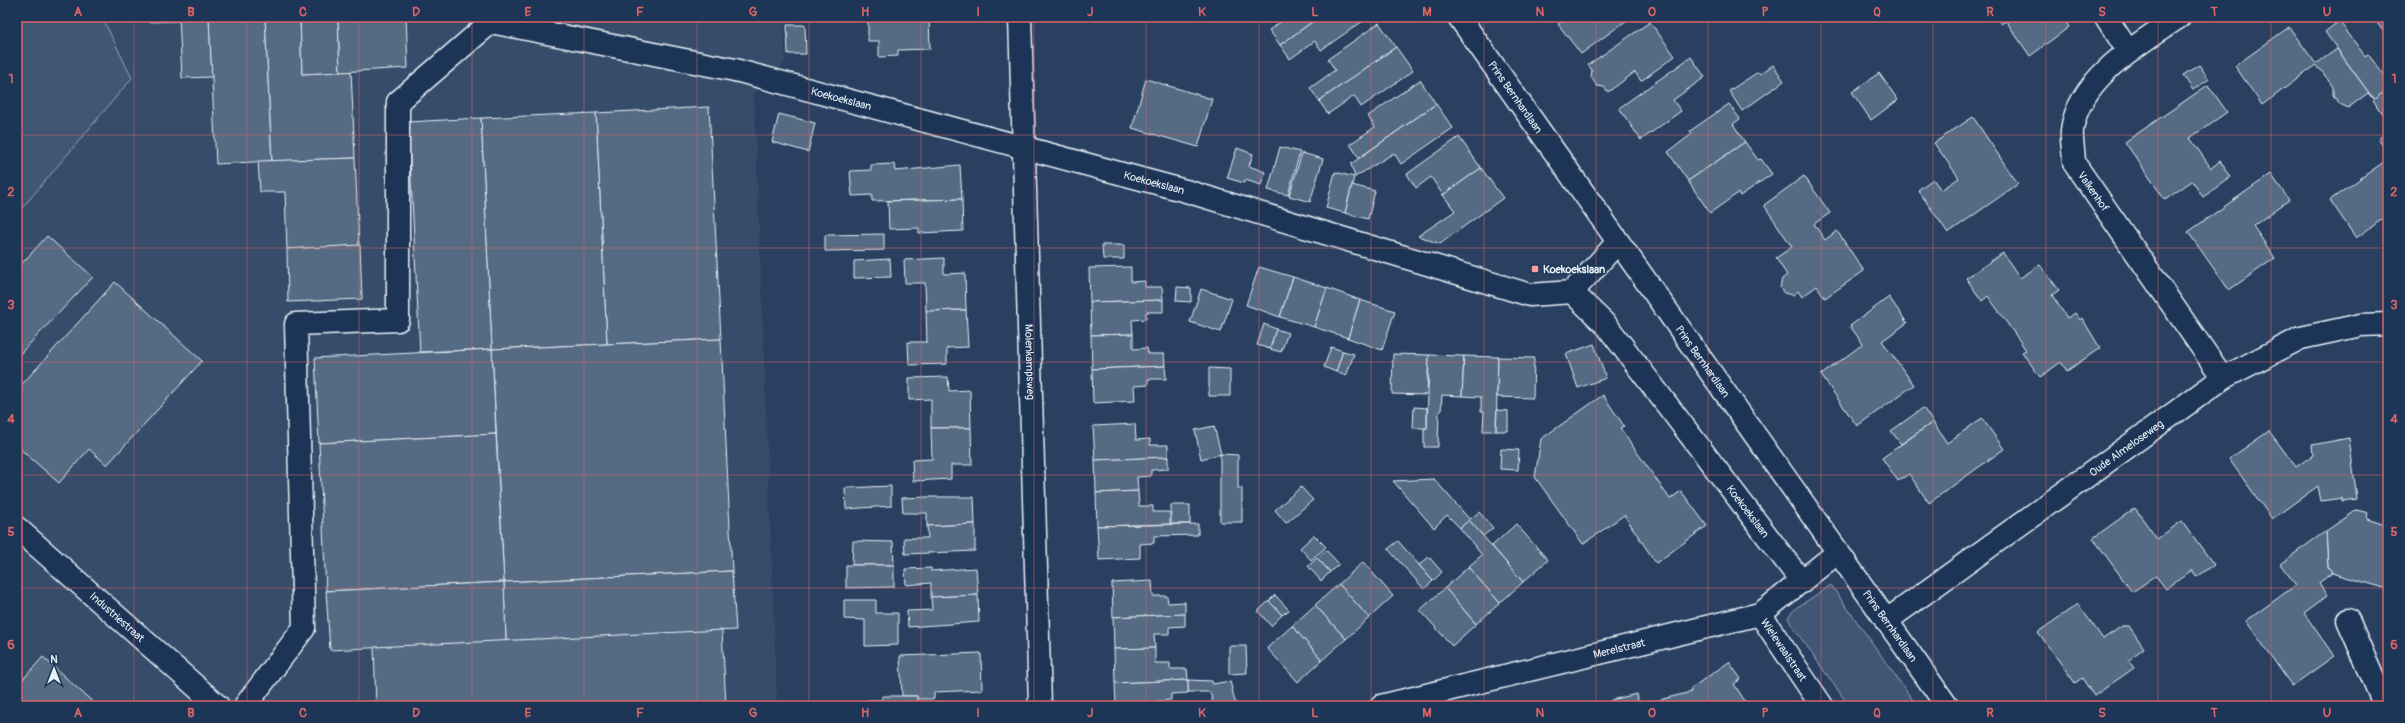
<svg xmlns="http://www.w3.org/2000/svg" width="2405" height="723" viewBox="0 0 2405 723" font-family="Pangolin,sans-serif">
<rect width="100%" height="100%" fill="#294061"/>
<filter id="ink" filterUnits="userSpaceOnUse"><feTurbulence type="fractalNoise" baseFrequency=".025" numOctaves="2"/><feDisplacementMap in="SourceGraphic" scale="8" xChannelSelector="R" yChannelSelector="G"/><feConvolveMatrix kernelMatrix="1 2 1 2 8 2 1 2 1" color-interpolation-filters="sRGB"/></filter>
<g filter="url(#ink)">
<!-- built -->
<polygon fill="#364d6b" points="17,17 784,17 785,63 754,93 777,706 17,706"/>
<!-- green -->
<g fill="#415774" stroke="#94a4b6">
<polygon points="17,17 102,17 132,78 17,214"/>
<polygon points="1831,585 1917,706 1918,706 1849,706 1791,624 1788,617 1796,608"/>
</g>
<!-- building -->
<g fill="#556a83" stroke="#e8f1f8">
<polygon points="148,17 179,17 179,21 148,22"/>
<polygon points="179,17 209,17 212,77 182,78"/>
<polygon points="209,17 265,17 272,161 216,164"/>
<polygon points="265,17 300,17 302,74 351,71 355,158 272,161"/>
<polygon points="300,17 338,17 340,72 302,74"/>
<polygon points="338,17 406,17 408,68 340,72"/>
<polygon points="868,17 929,17 930,49 898,50 898,56 879,57 879,41 868,41"/>
<polygon points="1288,17 1319,17 1280,45 1269,30"/>
<polygon points="1319,17 1369,17 1321,50 1315,41 1290,59 1280,45"/>
<polygon points="1568,17 1631,17 1581,54 1558,24"/>
<polygon points="1996,17 2063,17 2069,27 2030,56 2006,21 2001,24"/>
<polygon points="2373,17 2388,17 2388,38"/>
<polygon points="2339,21 2365,56 2368,54 2388,81 2388,89 2374,100 2325,32"/>
<polygon points="1650,22 1675,56 1641,81 1635,72 1608,92 1604,87 1597,86 1591,77 1592,70 1588,65"/>
<polygon points="1379,23 1396,47 1319,101 1310,88 1335,70 1328,59"/>
<polygon points="787,25 805,25 806,54 788,54"/>
<polygon points="2289,27 2316,64 2337,49 2374,100 2368,93 2348,108 2340,104 2333,95 2333,87 2321,70 2315,66 2262,105 2235,66"/>
<polygon points="1396,47 1413,71 1361,107 1354,96 1328,114 1319,101"/>
<polygon points="1691,57 1705,77 1673,100 1681,111 1641,140 1619,108"/>
<polygon points="1773,65 1784,81 1742,111 1729,91 1758,72 1760,74"/>
<polygon points="2199,65 2209,79 2193,90 2183,75"/>
<polygon points="1879,73 1898,100 1871,120 1852,92"/>
<polygon points="1146,79 1212,99 1198,147 1132,128"/>
<polygon points="1420,80 1436,104 1359,158 1350,144 1375,127 1368,116"/>
<polygon points="2208,85 2227,112 2190,138 2211,168 2220,161 2231,177 2203,197 2192,181 2165,200 2125,142"/>
<polygon points="2388,89 2388,123 2373,100"/>
<polygon points="1436,104 1453,128 1401,164 1394,153 1355,177 1351,164"/>
<polygon points="1729,104 1740,119 1733,124 1745,142 1688,181 1668,152 1692,134 1690,131"/>
<polygon points="709,107 721,339 607,344 596,113"/>
<polygon points="596,113 607,344 492,349 481,118"/>
<polygon points="779,114 815,123 808,152 772,142"/>
<polygon points="1973,117 2018,184 1948,233 1918,190 1933,179 1941,190 1959,178 1934,143"/>
<polygon points="481,118 492,349 420,352 408,122"/>
<polygon points="2388,132 2388,153 2378,139"/>
<polygon points="1459,137 1481,168 1443,195 1431,177 1416,188 1407,174"/>
<polygon points="1745,142 1758,160 1761,159 1772,174 1740,196 1738,193 1710,213 1688,181"/>
<polygon points="1280,147 1300,152 1288,195 1268,190"/>
<polygon points="1237,148 1253,154 1249,166 1265,172 1261,185 1245,180 1244,183 1227,178"/>
<polygon points="1302,153 1323,159 1310,202 1289,196"/>
<polygon points="355,158 359,246 287,249 285,192 260,192 258,161"/>
<polygon points="2388,159 2388,215 2356,238 2330,200"/>
<polygon points="894,164 895,171 960,165 962,199 872,201 872,195 852,196 850,171 871,170 871,165"/>
<polygon points="1481,168 1503,198 1440,244 1418,236 1455,211 1443,195"/>
<polygon points="1335,172 1354,177 1345,213 1326,208"/>
<polygon points="2271,174 2289,200 2253,226 2275,258 2229,290 2188,232"/>
<polygon points="1804,176 1830,213 1814,224 1825,240 1837,231 1864,271 1825,298 1817,286 1802,297 1798,291 1793,295 1784,293 1780,288 1782,279 1787,275 1776,258 1792,247 1764,205"/>
<polygon points="1352,185 1375,191 1368,219 1345,213"/>
<polygon points="962,199 963,231 919,233 919,228 889,229 888,201"/>
<polygon points="884,234 884,250 825,251 825,235"/>
<polygon points="47,236 93,277 17,357 17,269"/>
<polygon points="360,245 362,299 288,302 287,249"/>
<polygon points="1102,245 1124,245 1124,259 1103,259"/>
<polygon points="2003,253 2020,278 2040,265 2059,290 2052,295 2067,318 2075,313 2080,320 2082,318 2100,348 2067,371 2061,362 2040,377 2022,352 2026,350 1988,296 1982,301 1966,278"/>
<polygon points="944,258 944,274 965,273 966,310 926,311 925,283 905,283 904,260"/>
<polygon points="890,259 891,277 854,278 854,261"/>
<polygon points="1131,267 1131,282 1145,281 1145,287 1162,287 1163,300 1090,302 1089,268"/>
<polygon points="1259,267 1293,277 1280,317 1246,305"/>
<polygon points="1293,277 1327,288 1314,327 1280,317"/>
<polygon points="115,282 202,361 107,465 89,449 59,483 17,446 17,390"/>
<polygon points="1177,287 1191,288 1191,302 1176,301"/>
<polygon points="1327,288 1360,300 1348,338 1314,327"/>
<polygon points="1201,289 1232,299 1221,332 1190,322"/>
<polygon points="1889,297 1907,323 1882,341 1914,385 1857,426 1821,375 1863,344 1850,326"/>
<polygon points="1163,300 1163,312 1146,312 1146,319 1132,320 1133,334 1091,335 1090,302"/>
<polygon points="1360,300 1395,311 1382,350 1348,338"/>
<polygon points="966,310 968,347 947,348 947,364 909,365 908,342 927,342 926,311"/>
<polygon points="1264,324 1276,329 1270,349 1257,345"/>
<polygon points="1276,329 1288,333 1281,352 1270,349"/>
<polygon points="1133,334 1133,349 1147,348 1148,354 1164,354 1165,366 1092,369 1091,335"/>
<polygon points="721,339 732,571 504,582 492,349"/>
<polygon points="1594,344 1606,378 1578,388 1566,354"/>
<polygon points="1331,347 1343,351 1336,372 1324,367"/>
<polygon points="492,349 496,434 319,443 315,358"/>
<polygon points="1343,351 1354,354 1346,376 1336,372"/>
<polygon points="1393,354 1429,355 1427,395 1392,394"/>
<polygon points="1429,355 1464,356 1462,396 1442,395 1441,411 1439,411 1438,447 1424,447 1424,428 1427,428"/>
<polygon points="1464,356 1498,357 1496,431 1483,431 1484,412 1481,412 1481,397 1462,396"/>
<polygon points="1498,357 1534,358 1533,398 1497,397"/>
<polygon points="1165,366 1166,379 1148,379 1148,385 1134,386 1135,401 1093,403 1092,369"/>
<polygon points="1209,368 1230,369 1230,396 1209,396"/>
<polygon points="948,377 949,391 970,390 971,428 931,428 931,399 909,400 909,378"/>
<polygon points="1603,395 1624,426 1620,428 1670,499 1681,491 1707,526 1656,563 1624,515 1583,544 1535,477 1541,439"/>
<polygon points="1414,407 1427,408 1427,428 1413,428"/>
<polygon points="1923,408 1933,422 1901,444 1891,431"/>
<polygon points="1497,410 1508,411 1508,431 1496,431"/>
<polygon points="1982,418 2004,449 1929,503 1909,474 1898,481 1882,458 1933,422 1947,443"/>
<polygon points="1135,424 1136,440 1150,439 1150,445 1168,445 1168,457 1095,460 1093,426"/>
<polygon points="1214,426 1221,454 1201,459 1195,430"/>
<polygon points="931,428 971,428 972,465 951,465 951,479 913,481 912,460 932,459"/>
<polygon points="2269,431 2296,467 2313,455 2312,445 2349,438 2357,499 2342,501 2342,498 2321,501 2318,486 2272,519 2229,459"/>
<polygon points="496,434 504,582 326,591 319,443"/>
<polygon points="1501,449 1519,450 1518,470 1500,469"/>
<polygon points="1221,454 1238,455 1238,488 1242,488 1242,522 1220,522 1220,455"/>
<polygon points="1168,457 1168,469 1151,470 1151,476 1137,477 1138,491 1096,493 1095,460"/>
<polygon points="1434,479 1470,520 1460,528 1447,515 1434,528 1393,481"/>
<polygon points="891,486 891,506 846,509 845,488"/>
<polygon points="1301,487 1313,500 1286,523 1275,510"/>
<polygon points="1138,491 1139,506 1153,506 1153,512 1170,512 1170,524 1097,526 1096,493"/>
<polygon points="927,497 974,497 975,524 927,526 927,513 903,513 902,498"/>
<rect x="1171" y="505" width="19" height="19"/>
<polygon points="2135,508 2157,539 2182,521 2214,565 2197,577 2192,570 2166,589 2156,576 2132,592 2093,538"/>
<polygon points="2357,510 2368,513 2367,519 2388,526 2388,589 2332,573 2328,568 2326,531"/>
<polygon points="1479,512 1493,528 1483,536 1469,520"/>
<polygon points="1469,520 1523,582 1500,603 1468,567 1482,555 1460,528"/>
<polygon points="975,524 975,551 905,554 904,538 928,538 927,526"/>
<polygon points="1198,524 1198,535 1154,536 1154,543 1140,544 1140,558 1099,560 1097,526"/>
<polygon points="1516,524 1548,560 1523,582 1492,546"/>
<polygon points="2326,531 2328,568 2332,573 2319,583 2328,595 2304,613 2334,656 2292,686 2246,621 2296,585 2280,564"/>
<polygon points="1314,535 1326,547 1311,560 1300,548"/>
<polygon points="853,541 893,542 894,565 852,565"/>
<polygon points="1398,541 1433,581 1424,589 1388,549"/>
<polygon points="1326,550 1339,564 1330,572 1317,558"/>
<polygon points="1429,557 1442,572 1433,581 1419,565"/>
<polygon points="1317,558 1330,572 1321,581 1308,566"/>
<polygon points="1363,562 1393,596 1369,618 1339,584"/>
<polygon points="846,565 894,565 894,587 846,588"/>
<polygon points="1468,567 1500,603 1476,624 1445,588"/>
<polygon points="931,568 931,571 976,568 978,595 931,597 931,583 906,585 905,569"/>
<polygon points="732,571 736,630 506,641 504,582"/>
<polygon points="1152,581 1153,596 1167,596 1168,603 1185,602 1185,614 1113,617 1112,583"/>
<polygon points="504,582 506,641 330,650 326,591"/>
<polygon points="1339,584 1369,618 1346,639 1315,605"/>
<polygon points="1445,588 1476,624 1452,646 1420,610"/>
<polygon points="978,595 979,622 908,627 907,611 932,610 931,597"/>
<polygon points="1275,595 1289,610 1282,615 1269,601"/>
<polygon points="844,600 876,600 876,613 898,613 898,645 865,646 865,620 844,619"/>
<polygon points="1269,601 1282,615 1271,626 1258,611"/>
<polygon points="2078,604 2103,639 2122,626 2129,626 2144,648 2128,660 2134,668 2094,696 2082,678 2075,683 2038,632"/>
<polygon points="1315,605 1346,639 1322,660 1292,626"/>
<polygon points="1185,614 1185,626 1169,627 1169,634 1154,634 1155,648 1114,649 1113,617"/>
<polygon points="1292,626 1322,660 1298,682 1267,648"/>
<polygon points="722,630 726,706 376,706 374,647"/>
<polygon points="1229,646 1246,646 1247,673 1229,674"/>
<polygon points="1155,648 1155,663 1170,663 1170,669 1187,669 1188,680 1115,683 1114,649"/>
<polygon points="981,653 982,690 934,692 934,699 917,699 917,696 902,696 900,656"/>
<polygon points="43,657 97,706 17,706 17,686"/>
<polygon points="1729,662 1741,679 1734,684 1748,706 1703,706 1701,703 1691,706 1613,706 1611,700 1637,694 1639,705 1691,692 1690,689"/>
<polygon points="1188,680 1212,681 1213,684 1230,681 1236,706 1214,706 1210,692 1188,692"/>
<polygon points="1188,680 1188,693 1171,694 1171,700 1157,701 1157,706 1116,706 1115,683"/>
<polygon points="882,696 917,696 917,706 868,706 868,700 882,700"/>
</g>
<g fill="none" stroke-linecap="round" stroke-linejoin="round">
<!-- lane casing -->
<g stroke="#e8f1f8" stroke-width="25">
<g id="lane">
<polyline points="485,17 491,22 735,70"/>
<polyline points="245,706 304,628 296,324 398,320 398,102 491,22"/>
</g>
</g>
<!-- street casing -->
<g stroke="#e8f1f8" stroke-width="25">
<g id="street">
<path id="s1" d="M1020 17 1040 706"/>
<polyline points="2106,17 2128,51"/>
<path id="s2" d="M2179 17C2140 43 2079 78 2072 130 2071 140 2074 153 2074 163L2223 378"/>
<path id="s3" d="M735 70 1186 191 1530 295 1572 292 1607 326 1802 582"/>
<polyline points="1572,292 1618,242"/>
<path id="s4" d="M17 528 218 706"/>
<path id="s5" d="M1760 614 1822 706"/>
<polyline points="2348,620 2385,706"/>
<path id="s6" d="M1886 621 2223 378 2301 338 2361 325 2388 324"/>
<path id="s7" d="M1381 706 1760 614 1837 553"/>
</g>
</g>
<!-- secondary casing -->
<g stroke="#e8f1f8" stroke-width="25">
<g id="secondary">
<path id="s8" d="M1459 17 1947 706"/>
</g>
</g>
<!-- lane -->
<use href="#lane" stroke="#1d3557" stroke-width="22"/>
<!-- street -->
<use href="#street" stroke="#1d3557" stroke-width="22"/>
<!-- secondary -->
<use href="#secondary" stroke="#1d3557" stroke-width="22"/>
</g>
</g>
<!-- grid -->
<path fill="none" stroke="#db6466" stroke-width="1" stroke-opacity="0.55" d="M134 17V706M247 17V706M359 17V706M472 17V706M584 17V706M697 17V706M809 17V706M921 17V706M1034 17V706M1146 17V706M1259 17V706M1371 17V706M1484 17V706M1596 17V706M1708 17V706M1821 17V706M1933 17V706M2046 17V706M2158 17V706M2271 17V706M17 135H2388M17 248H2388M17 362H2388M17 475H2388M17 588H2388"/>
<!-- markers -->
<rect fill="#ff9aa2" stroke="#1d3557" stroke-width="1.5" x="1531" y="265" width="8" height="8" rx="2"/>
<g text-anchor="middle" stroke-width="3" stroke-linejoin="round" paint-order="stroke">
<!-- street labels -->
<g font-size="11" fill="#e8f1f8" stroke="#1d3557">
<text dy="4" stroke="none"><textPath href="#s8" startOffset="98">Prins Bernhardlaan</textPath></text>
<text dy="4" stroke="none"><textPath href="#s3" startOffset="110">Koekoekslaan</textPath></text>
<text dy="4" stroke="none"><textPath href="#s3" startOffset="434">Koekoekslaan</textPath></text>
<text dy="4" stroke="none"><textPath href="#s2" startOffset="228">Valkenhof</textPath></text>
<text dy="4" stroke="none"><textPath href="#s1" startOffset="345">Molenkampsweg</textPath></text>
<text dy="4" stroke="none"><textPath href="#s8" startOffset="422">Prins Bernhardlaan</textPath></text>
<text dy="4" stroke="none"><textPath href="#s6" startOffset="296">Oude Almeloseweg</textPath></text>
<text dy="4" stroke="none"><textPath href="#s3" startOffset="1150">Koekoekslaan</textPath></text>
<text dy="4" stroke="none"><textPath href="#s4" startOffset="134">Industriestraat</textPath></text>
<text dy="4" stroke="none"><textPath href="#s8" startOffset="746">Prins Bernhardlaan</textPath></text>
<text dy="4" stroke="none"><textPath href="#s7" startOffset="245">Merelstraat</textPath></text>
<text dy="4" stroke="none"><textPath href="#s5" startOffset="43">Wielewaalstraat</textPath></text>
</g>
<!-- poi labels -->
<g font-size="11" font-weight="bold" fill="#e8f1f8" stroke="#1d3557" text-anchor="start">
<text x="1543" y="273">Koekoekslaan</text>
</g>
</g>
<!-- margin -->
<rect width="2405" height="723" fill="none" stroke="#1d3557" stroke-width="44"/>
<!-- north arrow -->
<g transform="translate(54 669)" stroke="#1d3557" stroke-width="3" paint-order="stroke">
<path d="M0-3L7 15L0 10L-7 15Z" fill="#e8f1f8"/>
<text y="-6" font-size="11" font-weight="bold" text-anchor="middle" fill="#e8f1f8">N</text>
</g>
<rect x="22" y="22" width="2361" height="679" fill="none" stroke="#db6466" stroke-width="1.5"/>
<g font-size="13" text-anchor="middle" font-weight="bold" fill="#db6466">
<text x="78" y="16">A</text>
<text x="191" y="16">B</text>
<text x="303" y="16">C</text>
<text x="416" y="16">D</text>
<text x="528" y="16">E</text>
<text x="640" y="16">F</text>
<text x="753" y="16">G</text>
<text x="865" y="16">H</text>
<text x="978" y="16">I</text>
<text x="1090" y="16">J</text>
<text x="1202" y="16">K</text>
<text x="1315" y="16">L</text>
<text x="1427" y="16">M</text>
<text x="1540" y="16">N</text>
<text x="1652" y="16">O</text>
<text x="1765" y="16">P</text>
<text x="1877" y="16">Q</text>
<text x="1990" y="16">R</text>
<text x="2102" y="16">S</text>
<text x="2214" y="16">T</text>
<text x="2327" y="16">U</text>
<text x="11" y="83">1</text>
<text x="2394" y="83">1</text>
<text x="11" y="196">2</text>
<text x="2394" y="196">2</text>
<text x="11" y="309">3</text>
<text x="2394" y="309">3</text>
<text x="11" y="423">4</text>
<text x="2394" y="423">4</text>
<text x="11" y="536">5</text>
<text x="2394" y="536">5</text>
<text x="11" y="649">6</text>
<text x="2394" y="649">6</text>
<text x="78" y="717">A</text>
<text x="191" y="717">B</text>
<text x="303" y="717">C</text>
<text x="416" y="717">D</text>
<text x="528" y="717">E</text>
<text x="640" y="717">F</text>
<text x="753" y="717">G</text>
<text x="865" y="717">H</text>
<text x="978" y="717">I</text>
<text x="1090" y="717">J</text>
<text x="1202" y="717">K</text>
<text x="1315" y="717">L</text>
<text x="1427" y="717">M</text>
<text x="1540" y="717">N</text>
<text x="1652" y="717">O</text>
<text x="1765" y="717">P</text>
<text x="1877" y="717">Q</text>
<text x="1990" y="717">R</text>
<text x="2102" y="717">S</text>
<text x="2214" y="717">T</text>
<text x="2327" y="717">U</text>
</g>
</svg>
